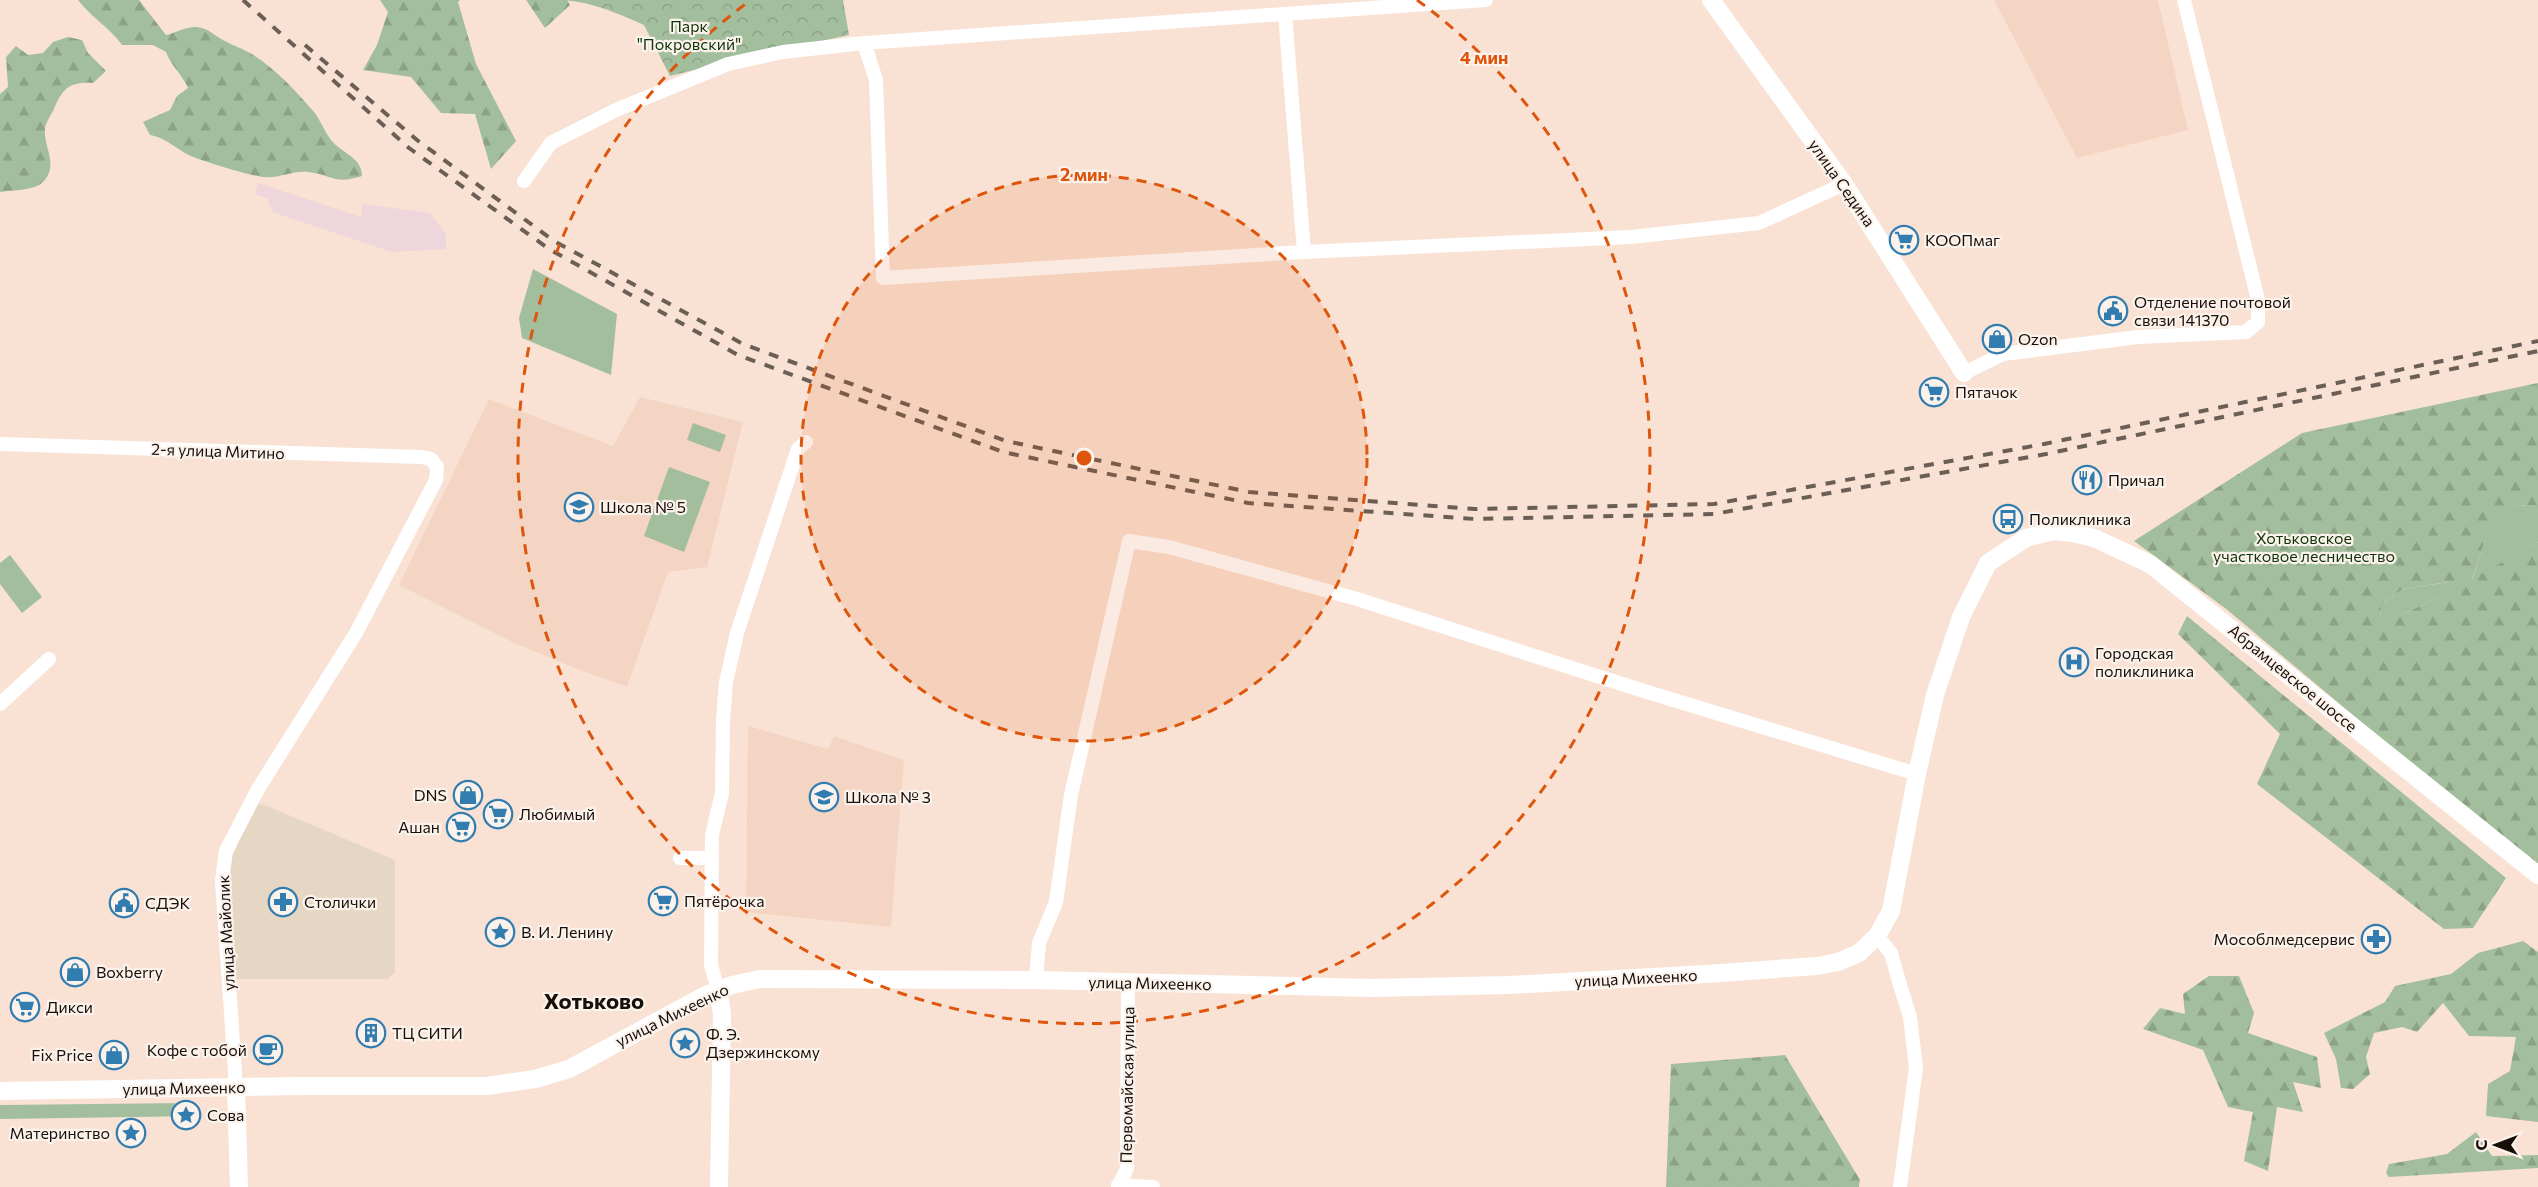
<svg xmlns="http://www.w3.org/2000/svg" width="2538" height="1187" viewBox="0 0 2538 1187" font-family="Commissioner,sans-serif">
<defs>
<pattern id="forest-firs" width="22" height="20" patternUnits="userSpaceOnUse" patternTransform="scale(1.5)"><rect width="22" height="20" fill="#a2be9d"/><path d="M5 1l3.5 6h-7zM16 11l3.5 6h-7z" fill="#8ba286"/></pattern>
<pattern id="park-crowns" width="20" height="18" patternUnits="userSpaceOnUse" patternTransform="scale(1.5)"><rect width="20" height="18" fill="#a2be9d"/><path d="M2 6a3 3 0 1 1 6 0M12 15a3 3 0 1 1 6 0" fill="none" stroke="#8ba286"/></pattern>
</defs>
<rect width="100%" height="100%" fill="#f9e2d4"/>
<!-- commercial -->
<polygon fill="#e6d6c4" points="258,804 265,805 395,860 395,972 388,979 235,979 229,864 254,807"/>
<!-- industrial -->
<polygon fill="#efd5dc" points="258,183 361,217 363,204 430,213 446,235 446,249 392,252 272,212 268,198 255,194"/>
<!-- built -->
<g fill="#f4d5c3">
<polygon points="1994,0 2158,0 2188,130 2077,158"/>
<polygon points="640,397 743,422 707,567 668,572 627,687 572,667 510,641 399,585 489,399 613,446"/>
<polygon points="748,726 828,749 834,736 904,760 891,927 746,912"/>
</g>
<!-- green -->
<g fill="#a2be9d">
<polygon points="533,269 617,314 611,375 522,338 519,318"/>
<polygon points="693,423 726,435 720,452 687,440"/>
<polygon points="669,467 710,482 684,552 644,536"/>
<polygon points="2513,505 2538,506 2538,542 2472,580 2489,527"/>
<polygon points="10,555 42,597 22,613 0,584 0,563"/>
<polygon points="2449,582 2445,595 2393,618 2380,615 2382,604 2403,589"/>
<polygon points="189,1103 200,1116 0,1119 0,1105"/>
</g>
<!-- forest -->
<g fill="url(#forest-firs)" fill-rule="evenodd">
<path d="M78 0H139L166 35C175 33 187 26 197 27 209 28 214 36 225 41 233 46 242 48 250 53 275 68 295 90 314 112 321 121 324 131 331 140 341 153 362 157 362 176 333 185 334 175 308 172 293 170 278 179 263 177 248 175 205 162 191 156 175 149 169 139 150 135L143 122 170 110 177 96 188 88C182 74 171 66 166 52L153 45H122C109 27 91 17 78 0Z"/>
<polygon points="380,0 460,0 458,2 476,64 516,141 491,169 475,114 441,113 411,77 363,70 377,45 388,12"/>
<polygon points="526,0 567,0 570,5 545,28"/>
<path d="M68 37 82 40 88 53 106 71 93 83C69 81 62 89 53 111 50 116 46 123 45 128 43 147 59 164 44 181 35 191 13 190 0 192V94L8 87 6 57 16 46 28 55 43 53 53 42Z"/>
<path d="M2538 383V506L2513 505 2507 526 2489 528 2472 579 2538 542V866L2470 813 2225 608 2134 541 2302 433ZM2448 582 2445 595 2393 618 2380 614 2382 604 2403 589Z"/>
<polygon points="2187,616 2506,878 2473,928 2444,929 2257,784 2280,734 2178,634"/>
<polygon points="2523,941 2538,952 2538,1122 2486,1116 2488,1084 2510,1071 2516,1037 2469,1036 2443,1003 2417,1032 2402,1027 2374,1033 2366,1057 2370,1074 2353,1089 2341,1088 2336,1059 2324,1033 2385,1002 2395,986 2451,974 2478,953"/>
<polygon points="2209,976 2239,976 2254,1013 2248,1033 2317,1057 2321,1088 2293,1082 2303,1112 2277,1107 2268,1171 2244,1161 2253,1112 2228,1107 2203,1050 2143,1029 2160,1008 2185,1014 2183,994"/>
<polygon points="1785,1055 1860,1180 1859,1187 1666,1187 1671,1064"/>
<polygon points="2476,1132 2492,1156 2538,1155 2538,1168 2389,1177 2386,1173 2389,1164 2447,1154"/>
</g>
<!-- park -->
<path fill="url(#park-crowns)" d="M558 0H843L849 35 738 59 670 76 644 25C615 12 590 1 558 0Z"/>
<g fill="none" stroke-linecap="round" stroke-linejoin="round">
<!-- street -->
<g stroke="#fff" stroke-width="14">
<polyline points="1285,14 1304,252"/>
<polyline points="864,43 876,80 883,278 1304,252 1631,237 1759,223 1844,184"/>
<polyline points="524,181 551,143 616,110 728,64 783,52 864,43 1486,0"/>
<polyline points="1964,373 2003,354 2138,337 2246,332 2258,322 2258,300 2184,0"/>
<polyline points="0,444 421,457 431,459 437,467 436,480 356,633 258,789 226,851 222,881 236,1087"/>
<polyline points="0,704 49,659"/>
<polyline points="680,858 712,858"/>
<polyline points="1877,936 1891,953 1900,985 1910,1017 1916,1068 1900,1187"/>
<polyline points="1036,980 1039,943 1056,902 1071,795 1129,541 1169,547 1357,599 1644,691 1917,774"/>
<polyline points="718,990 711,965 712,835 722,793 723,720 726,682 737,633 798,449 806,442"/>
<polyline points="1118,1185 1153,1187"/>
<polyline points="1118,1187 1127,1168 1128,982"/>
</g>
<!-- secondary -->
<g stroke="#fff" stroke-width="18">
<polyline points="1711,0 1844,184 1964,373"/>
<polyline points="718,990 722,1013 719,1187"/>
<polyline points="236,1087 239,1187"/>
<polyline points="0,1091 305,1086 487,1086 535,1079 569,1069 706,995 732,985 760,979 1036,980 1372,988 1509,985 1706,974 1817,966 1838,962 1859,953 1877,936 1891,911 1917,774 1935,695 1961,617 1988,563 2026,538 2053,531 2073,533 2094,538 2150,564 2538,875"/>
</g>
<!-- rail -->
<g stroke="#6b5e55" stroke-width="4" stroke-dasharray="10 10" stroke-linecap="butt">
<polyline points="243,0 409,148 549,249 738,355 1003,452 1248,503 1475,519 1714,514 2046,454 2538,351"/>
<polyline points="305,45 417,140 554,241 743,344 1006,441 1249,492 1475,509 1714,504 2044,444 2538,341"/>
</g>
</g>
<!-- distance rings -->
<circle cx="1084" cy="458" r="283" fill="#de550c" fill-opacity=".12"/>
<g fill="none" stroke="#de550c" stroke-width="3" stroke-dasharray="10 8">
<circle cx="1084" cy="458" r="283"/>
<path d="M1417 0A566 566 0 1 1 751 0"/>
</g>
<!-- icons -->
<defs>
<g id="supermarket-ring" transform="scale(1.5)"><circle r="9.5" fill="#fcf2ec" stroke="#327db0" stroke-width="1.5"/><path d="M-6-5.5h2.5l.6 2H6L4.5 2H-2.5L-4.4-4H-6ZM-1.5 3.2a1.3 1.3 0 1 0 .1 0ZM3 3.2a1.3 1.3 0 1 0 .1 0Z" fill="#327db0"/></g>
<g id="civic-ring" transform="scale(1.5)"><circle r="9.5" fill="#fcf2ec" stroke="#327db0" stroke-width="1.5"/><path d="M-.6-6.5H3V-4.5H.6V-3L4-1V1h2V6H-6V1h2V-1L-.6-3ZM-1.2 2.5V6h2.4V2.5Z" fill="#327db0"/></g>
<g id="shop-ring" transform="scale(1.5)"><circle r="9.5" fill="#fcf2ec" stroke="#327db0" stroke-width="1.5"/><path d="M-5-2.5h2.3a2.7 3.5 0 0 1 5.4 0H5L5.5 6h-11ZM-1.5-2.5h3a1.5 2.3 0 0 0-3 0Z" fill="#327db0"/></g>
<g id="restaurant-ring" transform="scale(1.5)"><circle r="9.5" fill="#fcf2ec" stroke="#327db0" stroke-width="1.5"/><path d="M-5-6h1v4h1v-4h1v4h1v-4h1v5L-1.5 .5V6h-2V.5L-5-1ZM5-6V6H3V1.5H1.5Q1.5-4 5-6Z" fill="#327db0"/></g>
<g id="school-ring" transform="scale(1.5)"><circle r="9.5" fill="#fcf2ec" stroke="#327db0" stroke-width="1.5"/><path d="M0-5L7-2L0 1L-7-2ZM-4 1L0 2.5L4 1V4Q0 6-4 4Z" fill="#327db0"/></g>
<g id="bus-ring" transform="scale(1.5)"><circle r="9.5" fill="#fcf2ec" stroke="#327db0" stroke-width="1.5"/><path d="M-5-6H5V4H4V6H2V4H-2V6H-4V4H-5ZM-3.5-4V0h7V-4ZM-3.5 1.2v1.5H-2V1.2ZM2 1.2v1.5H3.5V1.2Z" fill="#327db0"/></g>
<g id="hospital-ring" transform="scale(1.5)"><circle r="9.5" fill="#fcf2ec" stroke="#327db0" stroke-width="1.5"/><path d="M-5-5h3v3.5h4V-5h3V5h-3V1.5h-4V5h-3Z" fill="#327db0"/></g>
<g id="pharmacy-ring" transform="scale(1.5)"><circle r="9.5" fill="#fcf2ec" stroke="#327db0" stroke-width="1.5"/><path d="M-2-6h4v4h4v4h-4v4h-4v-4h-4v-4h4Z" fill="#327db0"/></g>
<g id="sight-ring" transform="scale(1.5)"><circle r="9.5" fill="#fcf2ec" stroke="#327db0" stroke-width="1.5"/><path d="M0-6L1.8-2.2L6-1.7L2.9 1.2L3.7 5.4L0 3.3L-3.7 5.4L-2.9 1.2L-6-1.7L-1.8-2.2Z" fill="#327db0"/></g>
<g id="building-ring" transform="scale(1.5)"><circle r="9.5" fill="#fcf2ec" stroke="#327db0" stroke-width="1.5"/><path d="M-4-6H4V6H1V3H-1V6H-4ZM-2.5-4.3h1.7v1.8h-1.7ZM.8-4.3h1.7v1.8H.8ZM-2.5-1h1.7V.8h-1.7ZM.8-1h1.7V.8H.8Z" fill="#327db0"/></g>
<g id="cafe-ring" transform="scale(1.5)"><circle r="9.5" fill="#fcf2ec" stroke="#327db0" stroke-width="1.5"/><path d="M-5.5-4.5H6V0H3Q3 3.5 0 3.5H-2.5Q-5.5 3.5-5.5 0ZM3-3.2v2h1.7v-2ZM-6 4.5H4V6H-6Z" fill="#327db0"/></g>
</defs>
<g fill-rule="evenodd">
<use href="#supermarket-ring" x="1904" y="240"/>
<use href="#civic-ring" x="2113" y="311"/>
<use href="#shop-ring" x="1997" y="339"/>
<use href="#supermarket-ring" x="1934" y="392"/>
<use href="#restaurant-ring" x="2087" y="480"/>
<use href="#school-ring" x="579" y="507"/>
<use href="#bus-ring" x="2008" y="519"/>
<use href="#hospital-ring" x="2074" y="662"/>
<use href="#shop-ring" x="468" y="795"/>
<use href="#school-ring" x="824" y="797"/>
<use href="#supermarket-ring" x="498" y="814"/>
<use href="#supermarket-ring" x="461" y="827"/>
<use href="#supermarket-ring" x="663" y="901"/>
<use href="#pharmacy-ring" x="283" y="902"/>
<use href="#civic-ring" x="124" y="903"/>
<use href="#sight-ring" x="500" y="932"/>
<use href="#pharmacy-ring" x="2376" y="939"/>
<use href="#shop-ring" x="75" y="972"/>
<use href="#supermarket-ring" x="25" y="1007"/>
<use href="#building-ring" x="371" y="1033"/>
<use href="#sight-ring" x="685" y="1043"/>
<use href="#cafe-ring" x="268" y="1050"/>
<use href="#shop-ring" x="114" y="1055"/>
<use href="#sight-ring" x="186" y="1115"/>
<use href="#sight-ring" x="131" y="1133"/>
</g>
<g text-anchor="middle" stroke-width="4.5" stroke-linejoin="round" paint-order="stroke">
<!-- park labels -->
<g font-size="16" fill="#0f3608" stroke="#fcf2ec">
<text x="689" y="32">Парк<tspan x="689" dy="18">"Покровский"</tspan></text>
<text x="2304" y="544">Хотьковское<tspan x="2304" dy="18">участковое лесничество</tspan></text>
</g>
<!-- street labels -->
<g font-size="16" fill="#170f0a" stroke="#fcf2ec">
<text transform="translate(1842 183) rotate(55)" y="6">улица Седина</text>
<text transform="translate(218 451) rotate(2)" y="6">2-я улица Митино</text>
<text transform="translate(2293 678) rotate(39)" y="6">Абрамцевское шоссе</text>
<text transform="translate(226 933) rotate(-93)" y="6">улица Майолик</text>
<text transform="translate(1636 978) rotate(-3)" y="6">улица Михеенко</text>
<text transform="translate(1150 983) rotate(1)" y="6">улица Михеенко</text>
<text transform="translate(672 1015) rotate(-26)" y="6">улица Михеенко</text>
<text transform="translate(1127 1085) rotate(-89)" y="6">Первомайская улица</text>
<text transform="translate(184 1088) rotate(-1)" y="6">улица Михеенко</text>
</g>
<!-- poi labels -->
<g font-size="16" fill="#170f0a" stroke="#fcf2ec" text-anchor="start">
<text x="1925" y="246">КООПмаг</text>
<text x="2134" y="308">Отделение почтовой<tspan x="2134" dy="18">связи 141370</tspan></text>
<text x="2018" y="345">Ozon</text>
<text x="1955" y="398">Пятачок</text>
<text x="2108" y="486">Причал</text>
<text x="600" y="513">Школа № 5</text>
<text x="2029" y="525">Поликлиника</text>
<text x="2095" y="659">Городская<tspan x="2095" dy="18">поликлиника</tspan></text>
<text x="447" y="801" text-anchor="end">DNS</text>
<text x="845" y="803">Школа № 3</text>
<text x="519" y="820">Любимый</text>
<text x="440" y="833" text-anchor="end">Ашан</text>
<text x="684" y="907">Пятёрочка</text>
<text x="304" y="908">Столички</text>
<text x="145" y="909">СДЭК</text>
<text x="521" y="938">В. И. Ленину</text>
<text x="2355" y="945" text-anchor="end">Мособлмедсервис</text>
<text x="96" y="978">Boxberry</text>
<text x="46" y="1013">Дикси</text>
<text x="392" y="1039">ТЦ СИТИ</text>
<text x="706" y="1040">Ф. Э.<tspan x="706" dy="18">Дзержинскому</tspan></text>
<text x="247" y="1056" text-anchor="end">Кофе с тобой</text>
<text x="93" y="1061" text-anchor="end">Fix Price</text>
<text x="207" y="1121">Сова</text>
<text x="110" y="1139" text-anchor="end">Материнство</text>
</g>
<!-- district labels -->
<g font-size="22" font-weight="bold" fill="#170f0a" stroke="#fcf2ec">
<text x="594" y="1009">Хотьково</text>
</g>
</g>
<circle cx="1084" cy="458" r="9" fill="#de550c" stroke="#fcf2ec" stroke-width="3"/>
<g font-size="18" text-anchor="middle" font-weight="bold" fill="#de550c" stroke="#fcf2ec" stroke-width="4.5" stroke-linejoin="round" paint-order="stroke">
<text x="1484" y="64">4 мин</text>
<text x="1084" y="181">2 мин</text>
</g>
<!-- north arrow -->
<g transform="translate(2496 1145) rotate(270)" stroke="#fcf2ec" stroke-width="4.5" paint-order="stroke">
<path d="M0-4.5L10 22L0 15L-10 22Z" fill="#170f0a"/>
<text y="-9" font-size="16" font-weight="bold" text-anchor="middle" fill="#170f0a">С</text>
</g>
</svg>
